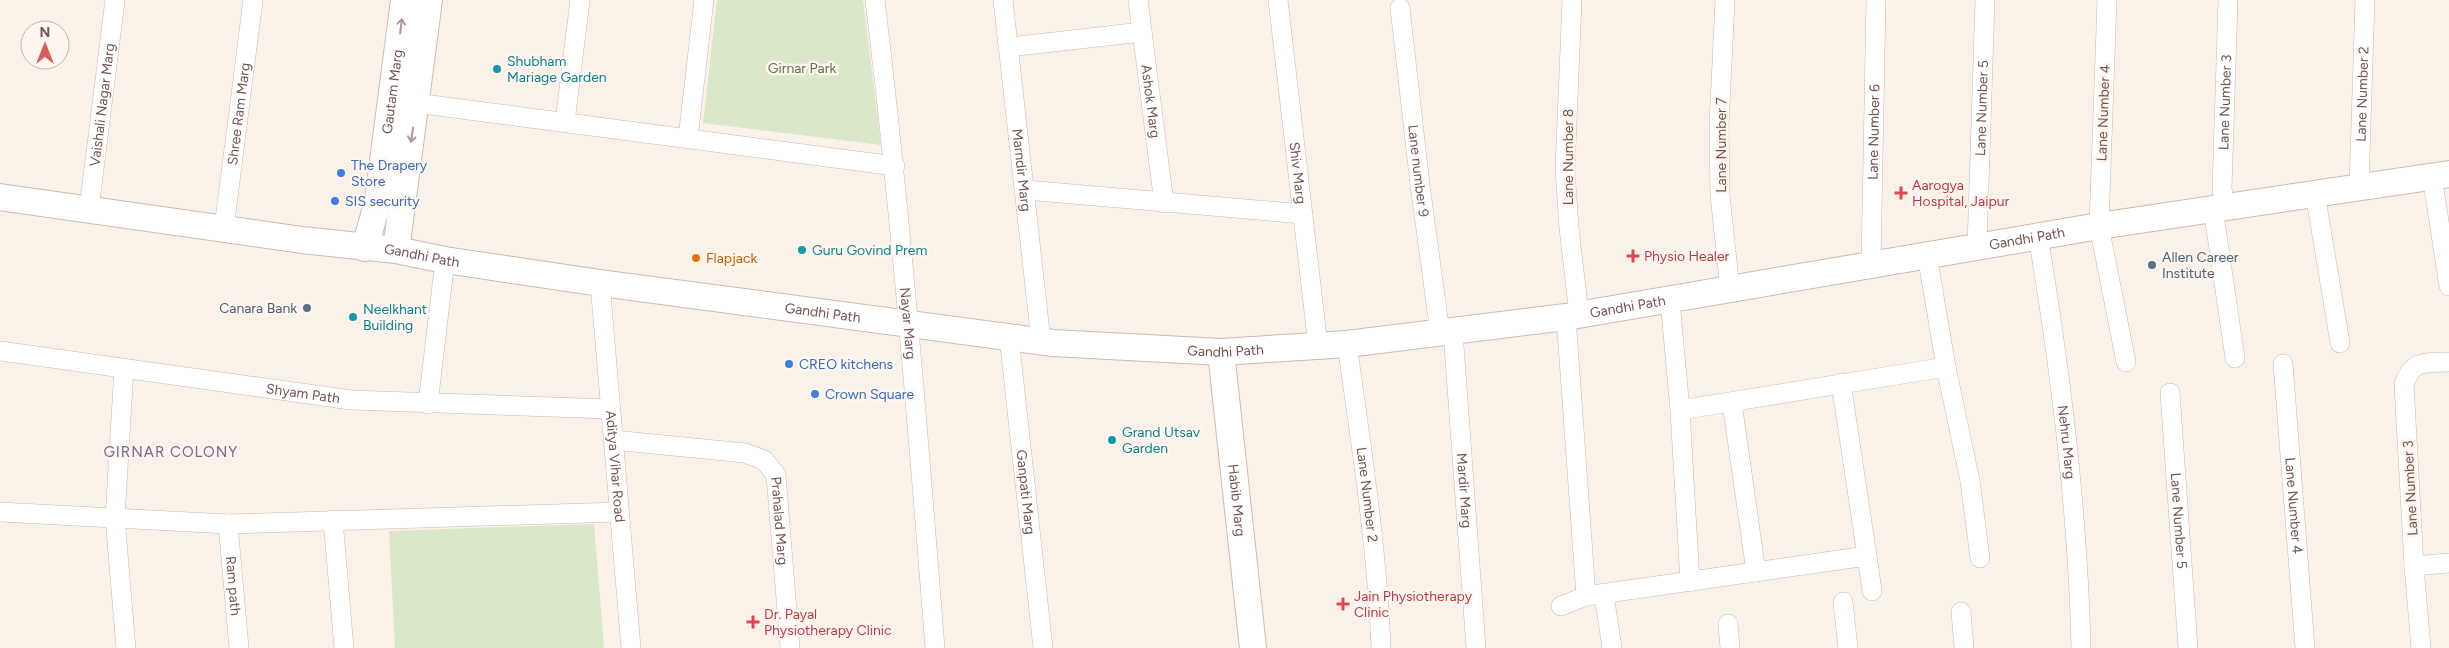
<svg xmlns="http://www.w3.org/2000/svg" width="2449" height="648" viewBox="0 0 2449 648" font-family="Figtree,sans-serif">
<rect width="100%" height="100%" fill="#faf1e9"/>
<!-- green -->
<g fill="#dae7c9">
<polygon points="717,0 863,0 881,145 703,123"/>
<polygon points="594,524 604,648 395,648 389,531"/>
</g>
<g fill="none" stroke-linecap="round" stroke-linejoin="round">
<!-- street casing -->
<g stroke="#cbb7b0" stroke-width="20">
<g id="street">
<path id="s1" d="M875 0C901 216 918 431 935 648"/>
<path id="s2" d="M1003 0 1041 341"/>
<path id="s3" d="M1138 0 1164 203"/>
<path id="s4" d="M1278 0 1318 346"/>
<polyline points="1572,0 1565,170 1569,228 1579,314"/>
<polyline points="1725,0 1719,125 1720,195 1730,289"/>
<polyline points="2107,0 2099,226 2126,362"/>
<path id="s5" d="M1400 8 1420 185 1440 333"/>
<polyline points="1009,47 1142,32"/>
<polyline points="416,103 895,166"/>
<polyline points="565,122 580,0"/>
<polyline points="688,138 704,0"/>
<polyline points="2432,176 2449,286"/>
<path id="s6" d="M2359 186 2365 0"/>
<polyline points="1026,190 1303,214"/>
<polyline points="2315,193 2340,343"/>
<path id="s7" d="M2225 206 2222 189 2228 0"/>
<polyline points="2213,208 2235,358"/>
<path id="s8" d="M89 209 115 0"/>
<path id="s9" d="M224 228 253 0"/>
<path id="s10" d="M2038 236C2061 373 2078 510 2081 648"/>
<path id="s11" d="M1977 247 1985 0"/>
<polyline points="1927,255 1946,367 1970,481 1980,558"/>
<path id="s12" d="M1871 264 1876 0"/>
<path id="s13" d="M600 283 631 648"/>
<polyline points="1670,301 1680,410 1690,582"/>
<polyline points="1566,317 1586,596"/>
<path id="s14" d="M1453 332 1476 648"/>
<path id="s15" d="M1009 337 1043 648"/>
<path id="s16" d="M1347 344C1361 445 1377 546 1381 648"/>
<path id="s17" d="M0 351 351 400 610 409"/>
<path id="s18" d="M2283 364 2305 648"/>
<polyline points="124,369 115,518 126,648"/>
<polyline points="1841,383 1867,556"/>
<path id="s19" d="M2170 393 2188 648"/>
<polyline points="1732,403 1756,572"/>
<polyline points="428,404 445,260"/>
<polyline points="1680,410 1946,367"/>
<path id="s20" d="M613 440 745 453 764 460 776 475 790 648"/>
<polyline points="0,512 228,524 618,512"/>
<polyline points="333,520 344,648"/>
<path id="s21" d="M228 524 239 648"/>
<polyline points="2414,566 2449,563"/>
<polyline points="1604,595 1612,648"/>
<polyline points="1843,602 1848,648"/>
<polyline points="1561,606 1586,596 1867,556 1872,591"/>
<polyline points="1961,612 1964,648"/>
<polyline points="1728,624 1730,648"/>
<path d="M2421 648 2414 566 2404 384C2413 359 2426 363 2449 362"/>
</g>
</g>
<!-- secondary casing -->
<g stroke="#cfb9b1" stroke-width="28">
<g id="secondary">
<path id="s22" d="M0 197 302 240 396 250 445 260 600 283 1053 343 1221 352 1347 344 1566 317 2099 226 2449 174"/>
<path id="s23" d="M365 248 378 200 404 0"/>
<polyline points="396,250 429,0"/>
<path id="s24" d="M1221 352 1253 648"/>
</g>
</g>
<!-- street -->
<use href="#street" stroke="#fff" stroke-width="19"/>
<!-- secondary -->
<use href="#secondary" stroke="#fff" stroke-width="26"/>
</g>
<!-- one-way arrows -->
<defs><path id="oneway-shaft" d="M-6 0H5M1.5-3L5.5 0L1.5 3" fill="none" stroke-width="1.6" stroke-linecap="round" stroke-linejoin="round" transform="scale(1.25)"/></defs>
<g stroke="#aa9995">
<use href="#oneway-shaft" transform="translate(401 26) rotate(-83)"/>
<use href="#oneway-shaft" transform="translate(412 135) rotate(98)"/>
</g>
<!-- markers -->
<g fill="#0f9aa8" stroke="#fdf5ef" stroke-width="2">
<circle cx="497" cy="69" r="5"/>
<circle cx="802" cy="250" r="5"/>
<circle cx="353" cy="317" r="5"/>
<circle cx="1112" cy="440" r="5"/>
</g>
<g fill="#3f7fe0" stroke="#fdf5ef" stroke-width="2">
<circle cx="341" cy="173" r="5"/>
<circle cx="335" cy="201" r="5"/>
<circle cx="789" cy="364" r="5"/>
<circle cx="815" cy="394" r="5"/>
</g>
<g fill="#e0444e" stroke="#fdf5ef" stroke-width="2">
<path d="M1898.5 185.5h5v5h5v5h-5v5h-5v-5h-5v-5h5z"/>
<path d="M1630.5 248.5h5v5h5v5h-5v5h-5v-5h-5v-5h5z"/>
<path d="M1340.5 596.5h5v5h5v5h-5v5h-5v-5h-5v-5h5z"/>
<path d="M750.5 614.5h5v5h5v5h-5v5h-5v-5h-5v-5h5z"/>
</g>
<circle fill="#e8710a" stroke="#fdf5ef" stroke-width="2" cx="696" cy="258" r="5"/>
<g fill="#5c6f8a" stroke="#fdf5ef" stroke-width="2">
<circle cx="2152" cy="265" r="5"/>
<circle cx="307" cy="308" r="5"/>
</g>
<g text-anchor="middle" stroke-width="5" stroke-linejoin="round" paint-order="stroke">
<!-- culture labels -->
<g font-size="14" fill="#0d838f" stroke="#fdf5ef" text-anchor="start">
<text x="507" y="66">Shubham<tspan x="507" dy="16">Mariage Garden</tspan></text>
<text x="812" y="255">Guru Govind Prem</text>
<text x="363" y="314">Neelkhant<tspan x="363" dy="16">Building</tspan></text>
<text x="1122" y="437">Grand Utsav<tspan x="1122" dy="16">Garden</tspan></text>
</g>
<!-- park labels -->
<g font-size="14" fill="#5e7749" stroke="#fdf5ef">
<text x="802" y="73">Girnar Park</text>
</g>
<!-- street labels -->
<g font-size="14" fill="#72554f" stroke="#fdf5ef">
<text dy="5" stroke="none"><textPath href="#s23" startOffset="159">Gautam Marg</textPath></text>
<text dy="5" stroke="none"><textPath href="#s6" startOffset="92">Lane Number 2</textPath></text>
<text dy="5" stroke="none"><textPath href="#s3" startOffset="102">Ashok Marg</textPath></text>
<text dy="5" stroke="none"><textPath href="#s7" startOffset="104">Lane Number 3</textPath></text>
<text dy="5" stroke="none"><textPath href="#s8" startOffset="105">Vaishali Nagar Marg</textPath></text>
<text dy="5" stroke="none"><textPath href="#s11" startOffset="139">Lane Number 5</textPath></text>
<text transform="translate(2103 113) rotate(-88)" y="5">Lane Number 4</text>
<text dy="5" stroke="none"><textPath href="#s9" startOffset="115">Shree Ram Marg</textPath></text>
<text dy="5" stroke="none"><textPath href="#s12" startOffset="132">Lane Number 6</textPath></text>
<text transform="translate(1721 145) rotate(-90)" y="5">Lane Number 7</text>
<text transform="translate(1568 157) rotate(-90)" y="5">Lane Number 8</text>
<text dy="5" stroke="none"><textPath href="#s2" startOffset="171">Marndir Marg</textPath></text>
<text dy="5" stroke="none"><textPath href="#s5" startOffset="164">Lane number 9</textPath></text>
<text dy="5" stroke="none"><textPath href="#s4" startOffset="174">Shiv Marg</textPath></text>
<text dy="5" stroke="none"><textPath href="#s22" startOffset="2046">Gandhi Path</textPath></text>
<text dy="5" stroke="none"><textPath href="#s22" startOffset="426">Gandhi Path</textPath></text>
<text dy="5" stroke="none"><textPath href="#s22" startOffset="1641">Gandhi Path</textPath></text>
<text dy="5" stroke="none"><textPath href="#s22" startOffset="831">Gandhi Path</textPath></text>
<text dy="5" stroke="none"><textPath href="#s1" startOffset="325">Nayar Marg</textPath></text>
<text dy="5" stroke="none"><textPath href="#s22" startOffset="1236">Gandhi Path</textPath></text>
<text dy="5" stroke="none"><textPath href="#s17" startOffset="306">Shyam Path</textPath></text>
<text dy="5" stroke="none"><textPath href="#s10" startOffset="208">Nehru Marg</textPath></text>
<text dy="5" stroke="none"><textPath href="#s13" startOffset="184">Aditya Vihar Road</textPath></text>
<text transform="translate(2410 488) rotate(-93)" y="5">Lane Number 3</text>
<text dy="5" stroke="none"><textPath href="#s14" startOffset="159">Mardir Marg</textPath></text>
<text dy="5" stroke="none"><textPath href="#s15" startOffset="156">Ganpati Marg</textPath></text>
<text dy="5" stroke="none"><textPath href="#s16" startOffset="152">Lane Number 2</textPath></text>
<text dy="5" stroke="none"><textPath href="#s24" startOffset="149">Habib Marg</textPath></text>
<text dy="5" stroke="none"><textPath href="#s18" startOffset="142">Lane Number 4</textPath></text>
<text dy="5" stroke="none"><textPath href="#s19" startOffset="128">Lane Number 5</textPath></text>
<text dy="5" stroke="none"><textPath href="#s20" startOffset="218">Prahalad Marg</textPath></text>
<text dy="5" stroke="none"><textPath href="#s21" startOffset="62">Ram path</textPath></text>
</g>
<!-- shop labels -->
<g font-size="14" fill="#366cbe" stroke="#fdf5ef" text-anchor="start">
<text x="351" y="170">The Drapery<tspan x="351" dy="16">Store</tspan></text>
<text x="345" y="206">SIS security</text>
<text x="799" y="369">CREO kitchens</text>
<text x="825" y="399">Crown Square</text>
</g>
<!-- health labels -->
<g font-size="14" fill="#be3a42" stroke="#fdf5ef" text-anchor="start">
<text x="1912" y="190">Aarogya<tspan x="1912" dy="16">Hospital, Jaipur</tspan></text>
<text x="1644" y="261">Physio Healer</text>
<text x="1354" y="601">Jain Physiotherapy<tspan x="1354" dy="16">Clinic</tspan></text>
<text x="764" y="619">Dr. Payal<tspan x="764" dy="16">Physiotherapy Clinic</tspan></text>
</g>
<!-- service labels -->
<g font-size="14" fill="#4e5e75" stroke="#fdf5ef" text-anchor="start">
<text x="2162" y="262">Allen Career<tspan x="2162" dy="16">Institute</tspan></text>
<text x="297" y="313" text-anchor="end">Canara Bank</text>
</g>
<!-- food labels -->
<g font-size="14" fill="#c56008" stroke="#fdf5ef" text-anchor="start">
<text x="706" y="263">Flapjack</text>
</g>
<!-- neighbourhood labels -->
<g font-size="15" letter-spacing="1" fill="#7a678d" stroke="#fdf5ef">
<text x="171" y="457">GIRNAR COLONY</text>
</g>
</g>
<!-- north arrow -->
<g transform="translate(45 45)"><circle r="24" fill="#fdf5ef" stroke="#c5b5af"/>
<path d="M0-4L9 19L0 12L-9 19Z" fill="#d6615c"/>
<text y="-8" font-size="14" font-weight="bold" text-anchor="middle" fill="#72554f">N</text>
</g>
</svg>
